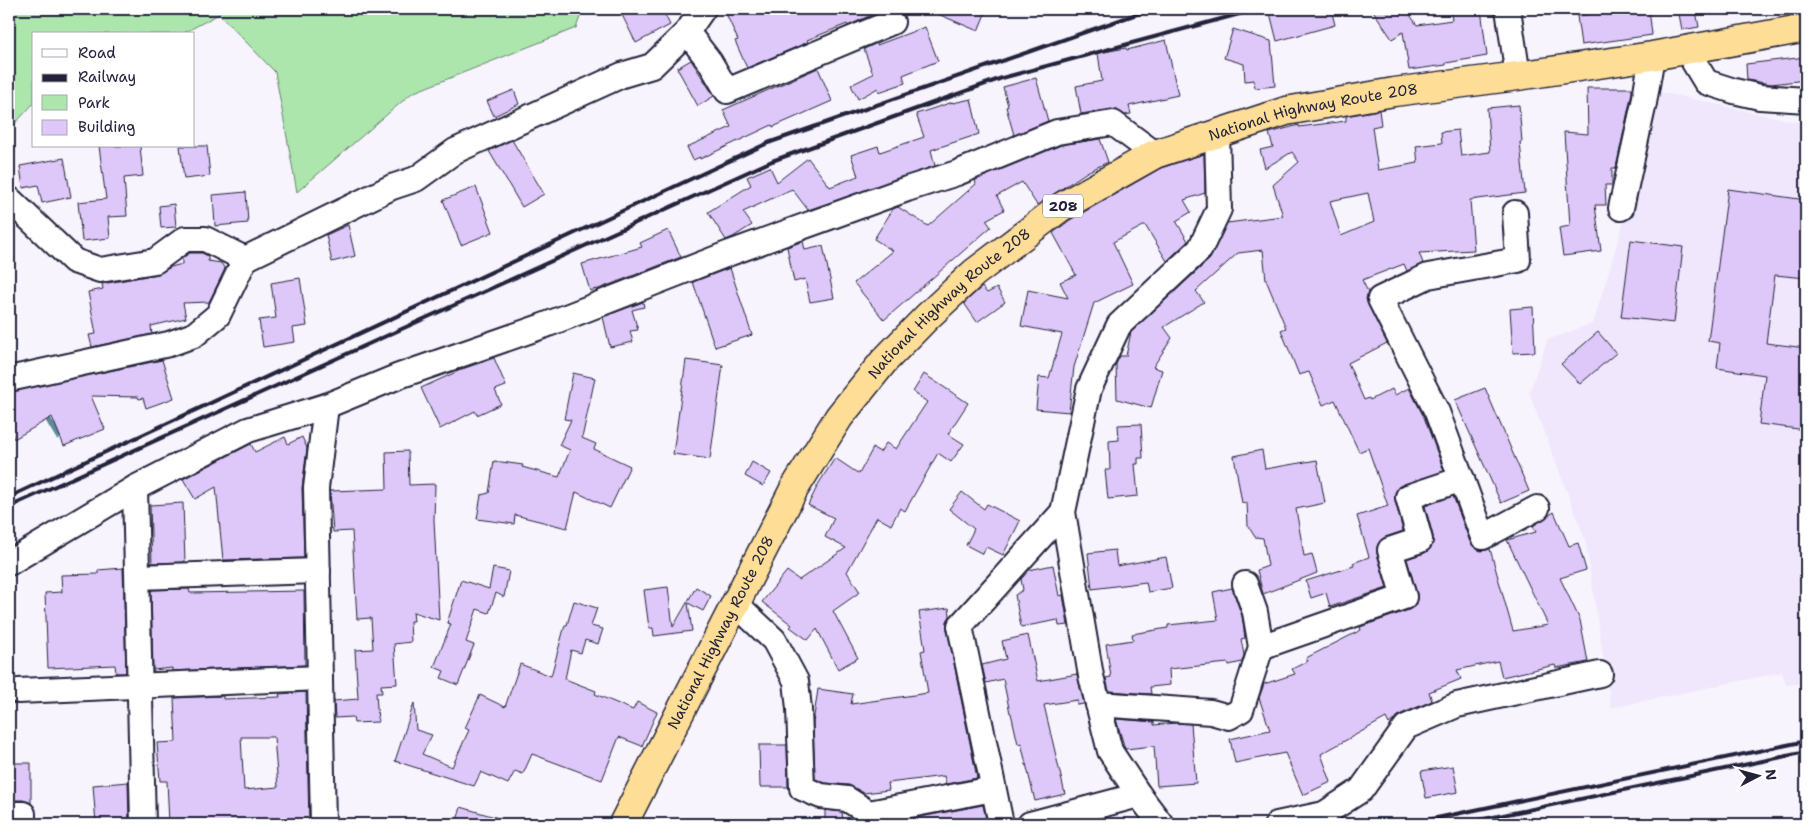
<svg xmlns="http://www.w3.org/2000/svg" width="1815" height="833" viewBox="0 0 1815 833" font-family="'Shantell Sans',sans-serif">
<rect width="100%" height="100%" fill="#f8f4fe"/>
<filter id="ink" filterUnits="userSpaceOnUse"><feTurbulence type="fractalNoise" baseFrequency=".02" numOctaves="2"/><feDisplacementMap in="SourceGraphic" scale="10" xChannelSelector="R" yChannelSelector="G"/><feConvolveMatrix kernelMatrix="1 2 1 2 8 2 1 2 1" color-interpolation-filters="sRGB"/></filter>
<g filter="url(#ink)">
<!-- built -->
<polygon fill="#f0e7fc" points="1652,90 1806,124 1806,683 1786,685 1782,672 1611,708 1585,539 1529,393 1547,340 1593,323 1626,214"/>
<!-- green -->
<polygon fill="#ace6ac" stroke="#678474" points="9,9 583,9 576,28 412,93 297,192 275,72 219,14 182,34 34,34 34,103 9,130"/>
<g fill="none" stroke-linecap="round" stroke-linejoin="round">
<!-- stream -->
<polyline stroke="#5b8c9a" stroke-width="6" points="45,414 58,436"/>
</g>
<!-- building -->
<g fill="#dec8f9" stroke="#22223b" fill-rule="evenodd">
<polygon points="619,9 662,9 670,25 636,43"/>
<polygon points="724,9 883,9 848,26 847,24 807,40 808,42 747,68 735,41 738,40"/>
<polygon points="926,9 987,9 978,31"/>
<polygon points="1269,9 1331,9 1335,25 1277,41"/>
<polygon points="1372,9 1406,9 1417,25 1452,20 1450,9 1481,9 1487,56 1446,63 1446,65 1409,70 1403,32 1392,39"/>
<polygon points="1613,9 1649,9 1652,35 1581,45 1577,16 1614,11"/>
<polygon points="1696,11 1699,27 1682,30 1679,14"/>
<polygon points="925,27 938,61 903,75 905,83 879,92 878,88 858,99 851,85 873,74 864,49 877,43 877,45"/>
<polygon points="1233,29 1271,41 1275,86 1255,88 1254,80 1245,81 1244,64 1224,58"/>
<polygon points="1166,40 1178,95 1129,106 1131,114 1125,115 1117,110 1111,109 1081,114 1076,86 1102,81 1098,53 1126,48 1127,50"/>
<polygon points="1806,57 1806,80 1771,84 1747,80 1746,64"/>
<polygon points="691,60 714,96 698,106 677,68"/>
<polygon points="818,68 832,101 773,127 772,125 700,159 700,157 693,160 687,147 731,127 723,110"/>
<polygon points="1036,78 1048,121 1014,135 1006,107 1008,106 1003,87"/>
<polygon points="1587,88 1632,88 1632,92 1616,168 1612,168 1612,185 1605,185 1606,205 1595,205 1601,251 1563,256 1559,228 1570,226 1564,132 1588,134"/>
<polygon points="514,90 519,104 494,116 487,101"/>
<polygon points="971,99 979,134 931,150 935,166 808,210 792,189 743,212 752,225 733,237 726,240 708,212 751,185 747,177 770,167 777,182 808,158 830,187 858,176 851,155 878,146 880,152 924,137 916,114 953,102 953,103"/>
<path d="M1519 105 1522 142H1520L1525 193 1470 200 1474 250 1419 253 1423 263 1407 271 1404 264 1362 280 1368 292 1366 299 1368 305 1387 343 1348 363 1364 400 1369 398 1370 400 1392 389 1395 395 1409 388 1424 417 1444 471 1404 484 1398 487 1395 493V501L1403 531 1385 537 1380 541 1377 547V554L1387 588 1330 607 1326 593 1311 598 1306 581 1354 566 1353 563 1369 557 1357 516 1388 506 1368 448 1359 452 1335 400 1323 405 1309 372 1299 375 1281 330 1286 328 1266 280 1263 250 1238 253 1196 291 1204 302 1164 327 1172 338 1153 367 1162 370 1151 408 1117 399 1116 364 1120 356H1126L1131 332 1210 259 1227 223 1283 216 1273 185 1299 162 1292 152 1265 168 1260 150 1273 147 1269 133 1299 125V127L1346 121V116L1379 110 1381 125 1372 127 1378 170 1418 163 1416 146 1442 143 1441 132 1458 130 1461 156 1490 152 1487 108ZM1368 193 1374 222 1341 236 1330 201Z"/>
<polygon points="1100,139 1108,162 1087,172 1037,205 1022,182 997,196 1004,210 986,220 991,227 884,320 854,283 893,251 874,239 893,209 898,207 928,226 976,184 975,180 1061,145"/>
<polygon points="512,140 544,194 522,207 489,151"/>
<polygon points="99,146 140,146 143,176 124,178 127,216 108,217 110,238 82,241 78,202 106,199"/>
<polygon points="180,146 207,146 210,176 184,179"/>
<polygon points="1204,154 1205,193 1184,200 1191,212 1176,221 1188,241 1167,261 1145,225 1113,242 1133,284 1094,303 1074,367 1069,412 1036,409 1039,377 1049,378 1062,334 1021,326 1028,290 1068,298 1060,282 1076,275 1053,233 1070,220 1161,168"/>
<polygon points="64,158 71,197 42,203 38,185 23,188 20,166"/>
<polygon points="476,187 493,232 461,245 443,200"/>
<polygon points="1728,189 1806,200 1806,278 1775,275 1766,343 1806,348 1806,430 1759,424 1765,375 1717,368 1720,343 1708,341"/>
<polygon points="246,192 248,223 215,226 213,195"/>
<polygon points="174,204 176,227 161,228 159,206"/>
<polygon points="348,225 355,256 332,262 326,235"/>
<polygon points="668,230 681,257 596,290 596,289 590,291 582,264 642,247 640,243"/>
<polygon points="1631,240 1683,247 1674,323 1621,317"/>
<polygon points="803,241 805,250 823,246 834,298 810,302 805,279 794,282 787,247"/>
<polygon points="190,253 202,253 208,256 208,261 221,263 225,269 209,302 183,303 186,318 151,326 152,334 92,347 89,335 96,334 88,292 103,289 102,284 158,274 171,267 182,264 182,258"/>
<polygon points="730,268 752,335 715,347 693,282"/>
<polygon points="300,278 307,326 293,328 295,342 263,347 259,320 276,318 271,283"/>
<polygon points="982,287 987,293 997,288 1005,302 977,322 964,303"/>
<polygon points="643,302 644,307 632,310 638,330 630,331 633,342 610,347 603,317"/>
<polygon points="1533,307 1535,352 1513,353 1510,309"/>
<polygon points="1598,332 1616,353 1580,384 1561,364"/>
<polygon points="494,358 506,386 495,390 501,404 477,415 475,411 440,429 421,388 465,368"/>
<polygon points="162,360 174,398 146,408 143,398 139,399 138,397 91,396 105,429 64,446 52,417 14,439 9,429 9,392"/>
<polygon points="686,360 723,365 710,459 673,454"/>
<polygon points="573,373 595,378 582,438 596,444 594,449 630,466 610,508 576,492 567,528 515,515 514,524 477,519 481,495 489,493 494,461 523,465 522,467 559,477 570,450 559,445 571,420 564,419"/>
<polygon points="924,374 968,403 948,434 964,444 951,462 938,453 905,511 900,508 891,525 877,517 847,572 860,592 833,611 858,658 838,669 817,629 808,640 790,627 792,625 762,602 787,571 799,580 846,548 825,537 834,518 808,505 819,483 835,458 859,474 873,448 880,452 886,443 896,449 927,402 913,392"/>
<polygon points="1485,388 1529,491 1501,503 1455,400"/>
<polygon points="1141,424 1143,458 1138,458 1138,464 1135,464 1138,496 1108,499 1105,470 1110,470 1109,441 1119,440 1118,425"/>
<polygon points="285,437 288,444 302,437 307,448 302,488 304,558 223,560 216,487 195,499 183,479 251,444 255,452"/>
<polygon points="1262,450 1265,469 1317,460 1325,503 1296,509 1304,556 1312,554 1317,573 1263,594 1257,570 1268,566 1263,538 1255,537 1248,526 1247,502 1242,503 1234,456"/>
<polygon points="408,451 409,485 435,484 434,520 439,620 413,612 414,621 410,621 411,642 394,644 397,684 381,685 382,693 376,693 378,722 354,723 353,717 335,718 334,701 358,699 355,650 373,649 371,618 357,619 352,531 333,532 330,491 387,489 386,452"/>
<polygon points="752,462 771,473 763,486 745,476"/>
<polygon points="962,492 984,509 987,504 1020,521 1003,555 986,547 983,554 966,545 974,529 949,509"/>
<polygon points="1453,496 1470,542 1475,548 1481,551 1490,549 1513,631 1548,625 1507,540 1536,532 1533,526 1554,512 1569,546 1578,543 1586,570 1560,578 1580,620 1588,662 1556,668 1555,665 1502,677 1498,661 1457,670 1461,679 1429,692 1432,701 1401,714 1389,724 1386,718 1321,754 1331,782 1303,795 1285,753 1235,763 1230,739 1270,730 1259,698 1264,684 1295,674 1292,669 1308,661 1306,658 1361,630 1360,627 1409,610 1415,606 1417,600 1417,594 1407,559 1425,553 1430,549 1433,543 1433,536 1425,506"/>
<polygon points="183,503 185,562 152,563 150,505"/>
<polygon points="1115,550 1117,566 1166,557 1172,588 1148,592 1146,582 1092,589 1088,553"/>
<polygon points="1053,565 1059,596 1063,595 1068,625 1059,626 1058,620 1021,627 1015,595 1023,590 1021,579 1029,570"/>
<polygon points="123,568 126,673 116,673 115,665 48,668 45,593 62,592 61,575 98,574 98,570"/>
<polygon points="493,568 509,571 504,597 496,593 489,613 477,609 466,642 474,645 458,685 441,678 444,671 434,667 451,624 447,623 461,580 489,589"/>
<polygon points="668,587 673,627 696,587 711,596 703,611 688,603 692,631 654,636 653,628 649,628 644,590"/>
<polygon points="1232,588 1242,616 1245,638 1241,639 1244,655 1242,662 1229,665 1228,663 1169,669 1170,685 1150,687 1151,694 1109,691 1106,678 1111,677 1106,644 1133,640 1132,634 1168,628 1168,625 1218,620 1213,592"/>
<polygon points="189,589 190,593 304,591 305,665 172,671 172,668 153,670 151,590"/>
<polygon points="574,601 597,608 591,626 603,629 598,644 585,640 581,653 571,650 565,679 596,691 595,694 633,710 637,702 657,712 642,746 619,737 602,780 532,754 523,774 515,771 508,784 481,772 474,786 395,761 414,703 416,730 432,735 422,754 452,767 469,730 465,728 480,695 505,707 520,664 551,676 565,625 567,625"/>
<polygon points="949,608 950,616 947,622 947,629 977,778 946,784 944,776 888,783 889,790 864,793 849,785 825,783 815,779 813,723 818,689 853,694 851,704 928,693 921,651 925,650 919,612"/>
<polygon points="1028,635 1038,681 1077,674 1084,704 1077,705 1077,700 1044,705 1065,794 1035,801 1021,743 1018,744 1011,713 1010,713 1003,679 986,683 982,665 1006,659 1002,641"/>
<path d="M306 692 309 824H177V822L169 823 167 781H160L157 743 176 742 174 698 223 696V699L280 697 279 694ZM241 737H274L278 787 244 790Z"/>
<polygon points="1116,719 1154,722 1154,725 1176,723 1191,724 1196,783 1157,786 1154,746 1125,749"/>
<polygon points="759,745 787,745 788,787 760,787"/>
<polygon points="9,763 31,763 31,803 23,800 9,800"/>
<polygon points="1453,766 1458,792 1426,798 1421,771"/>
<polygon points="128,782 129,823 96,824 93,785"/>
<polygon points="983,805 987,824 901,824 900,821"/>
<polygon points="461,807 505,820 504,824 456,824"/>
<polygon points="825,810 842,812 843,821 825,821"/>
</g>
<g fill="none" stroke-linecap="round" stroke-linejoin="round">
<!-- minor casing -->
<g stroke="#22223b" stroke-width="28">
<g id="minor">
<polyline points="1508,9 1518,76"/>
<polyline points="687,32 710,62 727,91 892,22"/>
<polyline points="1686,49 1706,82 1734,91 1760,97 1806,100"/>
<polyline points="9,199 74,261 100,270 155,261 185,239 205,239 245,259"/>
<polyline points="1621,208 1644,103 1652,56"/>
<polyline points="1515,213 1518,260 1428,276 1380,299 1437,412 1483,537 1537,508"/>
<polyline points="9,379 169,344 194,335 218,315 245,259 392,187 416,179 455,151 622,75 652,66 687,32 703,9"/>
<polyline points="135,488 143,824"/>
<polyline points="9,563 135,488 248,430 326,406 399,376 543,326 730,253 907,189 957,173 1057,132 1113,123 1155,154"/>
<polyline points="138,577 318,571"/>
<polyline points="735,603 774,640 796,681 799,709 802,788 821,796 847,799 869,813 993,789"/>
<polyline points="1261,647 1404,597 1390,550 1420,540 1408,497 1462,479"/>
<polyline points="18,691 320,678"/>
<polyline points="1098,704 1211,712 1229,717 1241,710 1261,647 1255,612 1245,584"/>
<polyline points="9,814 23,814 23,824"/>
<polyline points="323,824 316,488 326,406"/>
<polyline points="1001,824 960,626 1063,512"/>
<polyline points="1030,824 1139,795"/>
<polyline points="1161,824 1139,795 1110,751 1091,676 1063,512 1089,389 1119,325 1200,249 1219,209 1217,134"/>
<polyline points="1277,824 1324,814 1361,790 1406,727 1457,705 1600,674"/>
</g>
</g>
<!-- highway casing -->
<g stroke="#22223b" stroke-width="31">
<g id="highway">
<path id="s1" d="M623 824 794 489 839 417 884 361 927 317 974 273 1061 207 1155 154 1286 111 1394 92 1518 76 1652 56 1806 28"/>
</g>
</g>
<!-- minor -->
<use href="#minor" stroke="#fff" stroke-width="24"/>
<!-- highway -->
<use href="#highway" stroke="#fedd96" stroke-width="28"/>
<!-- rail -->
<g stroke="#22223b" stroke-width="4">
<polyline points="9,497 768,143 1151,9"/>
<polyline points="9,507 772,161 1002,78 1258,9"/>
<polyline points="1408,824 1806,741"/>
<polyline points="1460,824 1806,752"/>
</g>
</g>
</g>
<g text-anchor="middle" stroke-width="4" stroke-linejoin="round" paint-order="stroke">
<!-- shield labels -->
<rect fill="#fff" stroke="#646476" stroke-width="1" x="1043" y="194.5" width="40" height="23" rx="4"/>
<g font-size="14" font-weight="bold" fill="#22223b">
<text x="1063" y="211">208</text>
</g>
<!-- street labels -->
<g font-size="15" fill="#22223b" stroke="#fff">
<text dy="5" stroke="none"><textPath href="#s1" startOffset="1040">National Highway Route 208</textPath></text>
<text dy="5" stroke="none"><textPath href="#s1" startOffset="620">National Highway Route 208</textPath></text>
<text dy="5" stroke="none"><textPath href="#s1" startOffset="215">National Highway Route 208</textPath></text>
</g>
</g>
<!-- margin -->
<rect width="1815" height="833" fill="none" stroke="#fff" stroke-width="30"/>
<rect x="15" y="15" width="1785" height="803" fill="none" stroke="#22223b" stroke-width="2" filter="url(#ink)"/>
<!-- legend -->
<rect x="32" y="32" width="162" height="115" fill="#ffffff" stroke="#a7a7b1"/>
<rect x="42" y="49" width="25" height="8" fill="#ffffff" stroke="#a7a7b1"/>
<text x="78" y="58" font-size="15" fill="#22223b">Road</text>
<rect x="42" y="74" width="25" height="8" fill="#22223b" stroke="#a7a7b1"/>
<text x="78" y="82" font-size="15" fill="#22223b">Railway</text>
<rect x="42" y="95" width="25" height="15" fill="#ace6ac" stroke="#a7a7b1"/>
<text x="78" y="108" font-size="15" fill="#22223b">Park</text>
<rect x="42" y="120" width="25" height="15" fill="#dec8f9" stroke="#a7a7b1"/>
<text x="78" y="132" font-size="15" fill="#22223b">Building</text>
<!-- north arrow -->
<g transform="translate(1758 776) rotate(84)" stroke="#ffffff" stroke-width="4" paint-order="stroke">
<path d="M0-4L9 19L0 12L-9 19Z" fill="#22223b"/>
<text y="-8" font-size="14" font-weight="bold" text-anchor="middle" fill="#22223b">N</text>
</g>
</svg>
